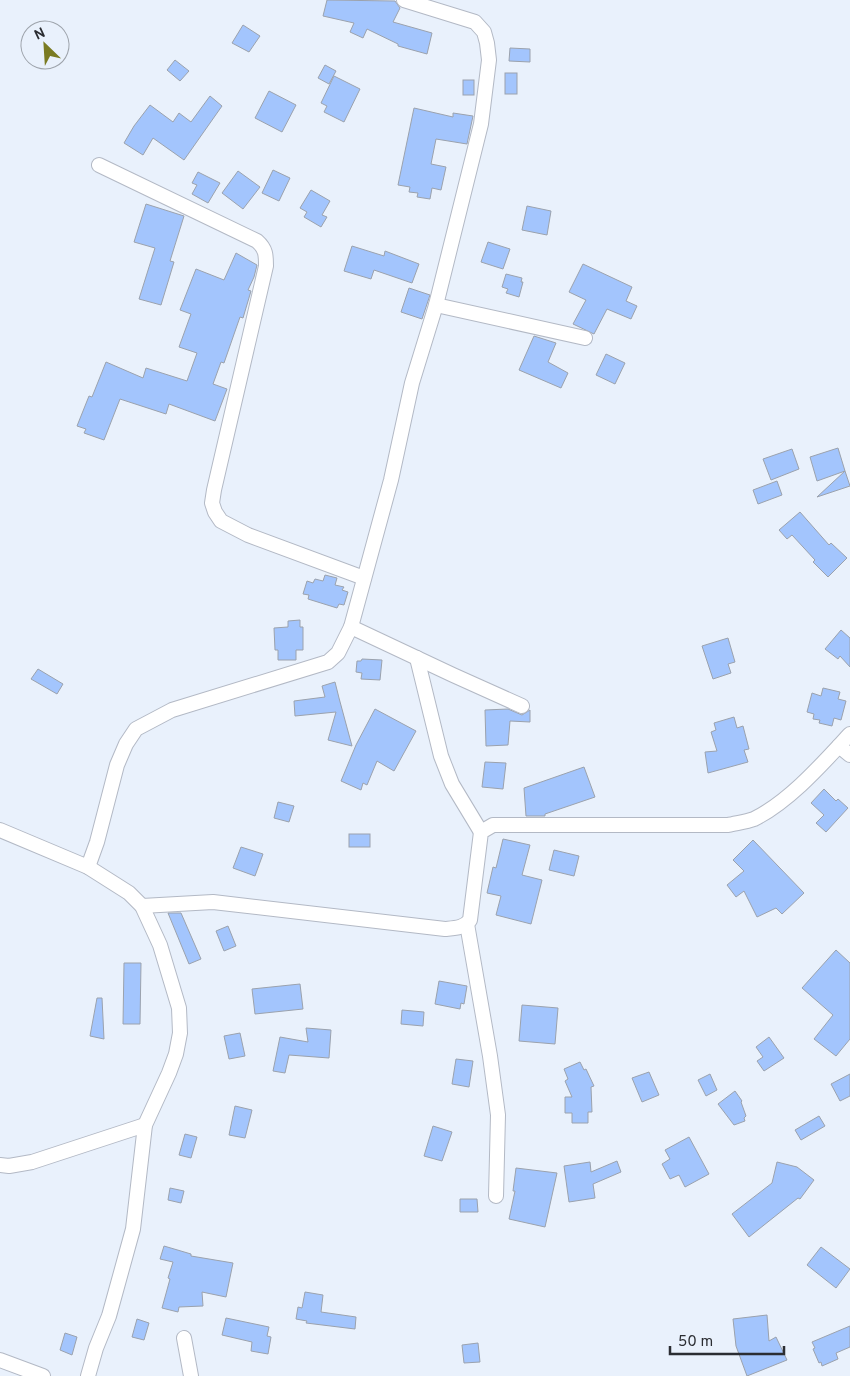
<svg xmlns="http://www.w3.org/2000/svg" width="850" height="1376" viewBox="0 0 850 1376" font-family="Overpass,sans-serif">
<rect width="100%" height="100%" fill="#e9f1fc"/>
<!-- building -->
<g fill="#a3c5fd" stroke="#9ba2ad">
<polygon points="327,0 395,1 400,8 393,22 432,33 427,54 398,46 398,44 367,29 363,38 350,32 354,23 323,16"/>
<polygon points="243,25 260,36 249,52 232,43"/>
<polygon points="510,48 530,49 530,62 509,61"/>
<polygon points="175,60 189,71 180,81 167,70"/>
<polygon points="325,65 336,71 329,84 318,78"/>
<rect x="505" y="73" width="12" height="21"/>
<polygon points="334,76 360,89 344,122 324,112 327,106 321,103"/>
<rect x="463" y="80" width="11" height="15"/>
<polygon points="269,91 296,105 282,132 255,118"/>
<polygon points="210,96 222,106 184,160 153,138 143,155 124,143 134,126 150,105 173,122 179,113 191,122"/>
<polygon points="414,108 453,117 453,113 473,116 467,144 436,139 431,164 446,167 441,190 432,188 430,199 417,197 418,193 409,192 410,187 398,185"/>
<polygon points="273,170 290,178 279,201 262,193"/>
<polygon points="238,171 260,187 243,209 222,193"/>
<polygon points="198,172 220,183 208,203 192,194 197,185 192,183"/>
<polygon points="311,190 330,201 322,215 327,217 321,227 304,217 307,212 300,208"/>
<polygon points="146,204 184,216 170,261 174,262 161,305 139,299 155,248 134,242"/>
<polygon points="527,206 551,211 547,235 522,230"/>
<polygon points="488,242 510,249 503,269 481,262"/>
<polygon points="352,246 384,256 385,251 419,264 412,283 374,270 371,279 344,271"/>
<polygon points="236,253 257,265 254,277 248,290 251,291 243,318 240,317 224,363 221,362 213,384 227,389 215,421 169,404 166,414 120,399 104,440 84,433 86,429 77,426 89,396 92,397 106,362 143,378 146,368 187,381 197,353 179,347 191,314 180,310 196,269 224,280"/>
<polygon points="583,264 632,287 626,301 637,306 631,319 607,309 594,334 573,324 586,300 569,292"/>
<polygon points="506,274 522,278 521,282 523,282 519,297 506,293 508,289 502,287"/>
<polygon points="409,288 430,295 422,319 401,312"/>
<polygon points="534,336 556,343 548,362 568,373 561,388 519,370"/>
<polygon points="606,354 625,363 615,384 596,375"/>
<polygon points="838,448 845,471 817,481 810,457"/>
<polygon points="792,449 799,469 771,480 763,459"/>
<polygon points="845,471 850,486 817,497"/>
<polygon points="777,481 782,495 758,504 753,490"/>
<polygon points="800,512 829,545 831,543 847,558 828,577 813,562 815,560 792,535 787,539 779,530"/>
<polygon points="325,575 337,578 335,585 344,587 342,590 348,592 344,605 339,604 337,608 308,599 309,595 303,594 307,581 313,583 315,579 323,581"/>
<polygon points="300,620 300,627 303,627 303,650 296,650 296,660 278,660 278,650 275,650 274,628 288,627 288,621"/>
<polygon points="841,630 850,638 850,667 840,656 838,659 825,649"/>
<polygon points="728,638 735,662 728,664 731,673 713,679 702,646"/>
<polygon points="362,659 382,660 380,680 361,679 362,673 356,672 357,661 361,661"/>
<polygon points="38,669 63,684 57,694 31,679"/>
<polygon points="335,682 339,698 352,746 328,740 336,712 295,716 294,701 325,697 322,686"/>
<polygon points="823,688 840,692 838,699 846,701 841,720 834,718 832,726 819,723 820,720 813,719 814,714 807,712 812,693 821,696"/>
<polygon points="375,709 416,731 394,771 377,761 367,785 363,783 361,790 341,781 356,745"/>
<polygon points="508,709 522,715 530,710 530,722 510,721 508,745 486,746 485,710"/>
<polygon points="734,717 737,728 743,726 749,749 744,750 748,762 708,773 705,752 717,751 711,732 716,730 714,723"/>
<polygon points="485,762 506,763 503,789 482,787"/>
<polygon points="584,767 595,797 545,814 545,816 526,816 524,788"/>
<polygon points="824,789 836,801 838,799 848,808 826,832 816,823 824,815 811,803"/>
<polygon points="278,802 294,806 289,822 274,818"/>
<rect x="349" y="834" width="21" height="13"/>
<polygon points="503,839 530,845 522,875 542,880 531,924 496,915 501,896 487,893 493,867 496,868"/>
<polygon points="753,840 804,893 782,914 776,908 757,917 744,891 736,897 727,885 744,871 733,860"/>
<polygon points="241,847 263,854 255,876 233,868"/>
<polygon points="554,850 579,856 574,876 549,870"/>
<polygon points="168,913 181,913 201,959 189,964"/>
<polygon points="228,926 236,946 224,951 216,931"/>
<polygon points="836,950 850,963 850,1039 836,1056 814,1039 833,1015 802,988"/>
<polygon points="124,963 141,963 140,1024 123,1024"/>
<polygon points="439,981 467,986 464,1004 461,1003 460,1009 435,1004"/>
<polygon points="300,984 303,1009 255,1014 252,989"/>
<polygon points="97,998 102,998 104,1039 90,1036"/>
<polygon points="522,1005 558,1008 555,1044 519,1041"/>
<polygon points="402,1010 424,1012 423,1026 401,1024"/>
<polygon points="306,1028 331,1030 329,1058 289,1055 285,1073 273,1071 280,1037 308,1042"/>
<polygon points="240,1033 245,1056 229,1059 224,1036"/>
<polygon points="769,1037 784,1058 764,1071 757,1061 763,1057 756,1047"/>
<polygon points="456,1059 473,1061 469,1087 452,1084"/>
<polygon points="580,1062 584,1070 586,1069 594,1086 591,1087 592,1112 588,1112 588,1123 572,1123 572,1113 565,1113 565,1097 572,1097 565,1081 568,1079 564,1069"/>
<polygon points="649,1072 659,1095 642,1102 632,1078"/>
<polygon points="710,1074 717,1090 706,1096 698,1080"/>
<polygon points="850,1074 850,1096 840,1101 831,1084"/>
<polygon points="735,1091 742,1101 741,1102 746,1116 744,1118 745,1121 734,1125 718,1104"/>
<polygon points="235,1106 252,1110 245,1138 229,1135"/>
<polygon points="819,1116 825,1126 801,1140 795,1130"/>
<polygon points="433,1126 452,1132 442,1161 424,1156"/>
<polygon points="185,1134 197,1137 191,1158 179,1155"/>
<polygon points="689,1137 709,1174 685,1187 679,1175 670,1179 662,1164 670,1159 665,1150"/>
<polygon points="617,1161 621,1172 593,1184 595,1198 569,1202 564,1166 590,1162 591,1172"/>
<polygon points="777,1162 797,1167 814,1180 800,1199 798,1198 749,1237 732,1214 772,1183"/>
<polygon points="516,1168 557,1173 545,1227 509,1219 515,1191 513,1191"/>
<polygon points="170,1188 184,1191 181,1203 168,1200"/>
<polygon points="460,1199 477,1199 478,1212 460,1212"/>
<polygon points="164,1246 191,1254 191,1256 233,1263 226,1297 202,1292 203,1306 179,1307 178,1312 162,1308 170,1279 168,1278 173,1262 160,1259"/>
<polygon points="821,1247 850,1269 836,1288 807,1265"/>
<polygon points="305,1292 323,1295 321,1312 356,1317 355,1329 306,1323 307,1321 296,1319 298,1307 302,1308"/>
<polygon points="767,1315 769,1341 776,1337 787,1360 747,1376 736,1346 733,1319"/>
<polygon points="226,1318 269,1327 267,1336 271,1337 268,1354 251,1351 252,1342 222,1335"/>
<polygon points="137,1319 149,1323 144,1340 132,1337"/>
<polygon points="850,1326 850,1347 836,1353 838,1359 822,1366 821,1362 819,1363 813,1349 815,1348 812,1342"/>
<polygon points="65,1333 77,1337 72,1355 60,1350"/>
<polygon points="478,1343 480,1362 464,1363 462,1345"/>
</g>
<g fill="none" stroke-linecap="round" stroke-linejoin="round">
<!-- street casing -->
<g stroke="#b3b9c5" stroke-width="16">
<g id="street">
<path d="M99 165 257 241C266 249 266 255 266 266L214 490 212 503 215 512 221 521 248 535 364 578"/>
<polyline points="436,305 585,338"/>
<polyline points="351,627 453,675 522,706"/>
<polyline points="417,658 441,756 452,784 481,832"/>
<polyline points="839,746 850,755"/>
<polyline points="0,830 88,867 129,893 142,906 160,945 179,1008 180,1033 176,1054 169,1073 145,1125 133,1229 109,1316 96,1348 88,1376"/>
<polyline points="88,867 97,842 117,765 126,744 136,729 172,710 328,662 338,653 351,627 391,480 412,383 436,305 481,124 489,60 487,43 484,32 475,22 404,0"/>
<path d="M142 906 213 902 445 929C455 928 464 928 470 920L481 832 493 825H728C736 823 746 822 754 819 790 801 823 763 850 734"/>
<polyline points="467,924 490,1056 498,1115 496,1196"/>
<polyline points="0,1165 9,1166 32,1162 145,1125"/>
<polyline points="184,1338 191,1376"/>
<polyline points="0,1360 43,1376"/>
</g>
</g>
<!-- street -->
<use href="#street" stroke="#fff" stroke-width="14"/>
</g>
<!-- north arrow -->
<g transform="translate(45 45) rotate(335)"><circle r="24" fill="#e9f1fc" stroke="#9da3ab"/>
<path d="M0-4L9 19L0 12L-9 19Z" fill="#7a7b22"/>
<text y="-8" font-size="14" font-weight="bold" text-anchor="middle" fill="#2b2d32">N</text>
</g>
<!-- scale -->
<path d="M670 1346v8h114v-8" fill="none" stroke="#2b2d32" stroke-width="2.5"/>
<text x="678" y="1346" font-size="15" fill="#2b2d32" stroke="#e9f1fc" stroke-width="4" paint-order="stroke">50 m</text>
</svg>
